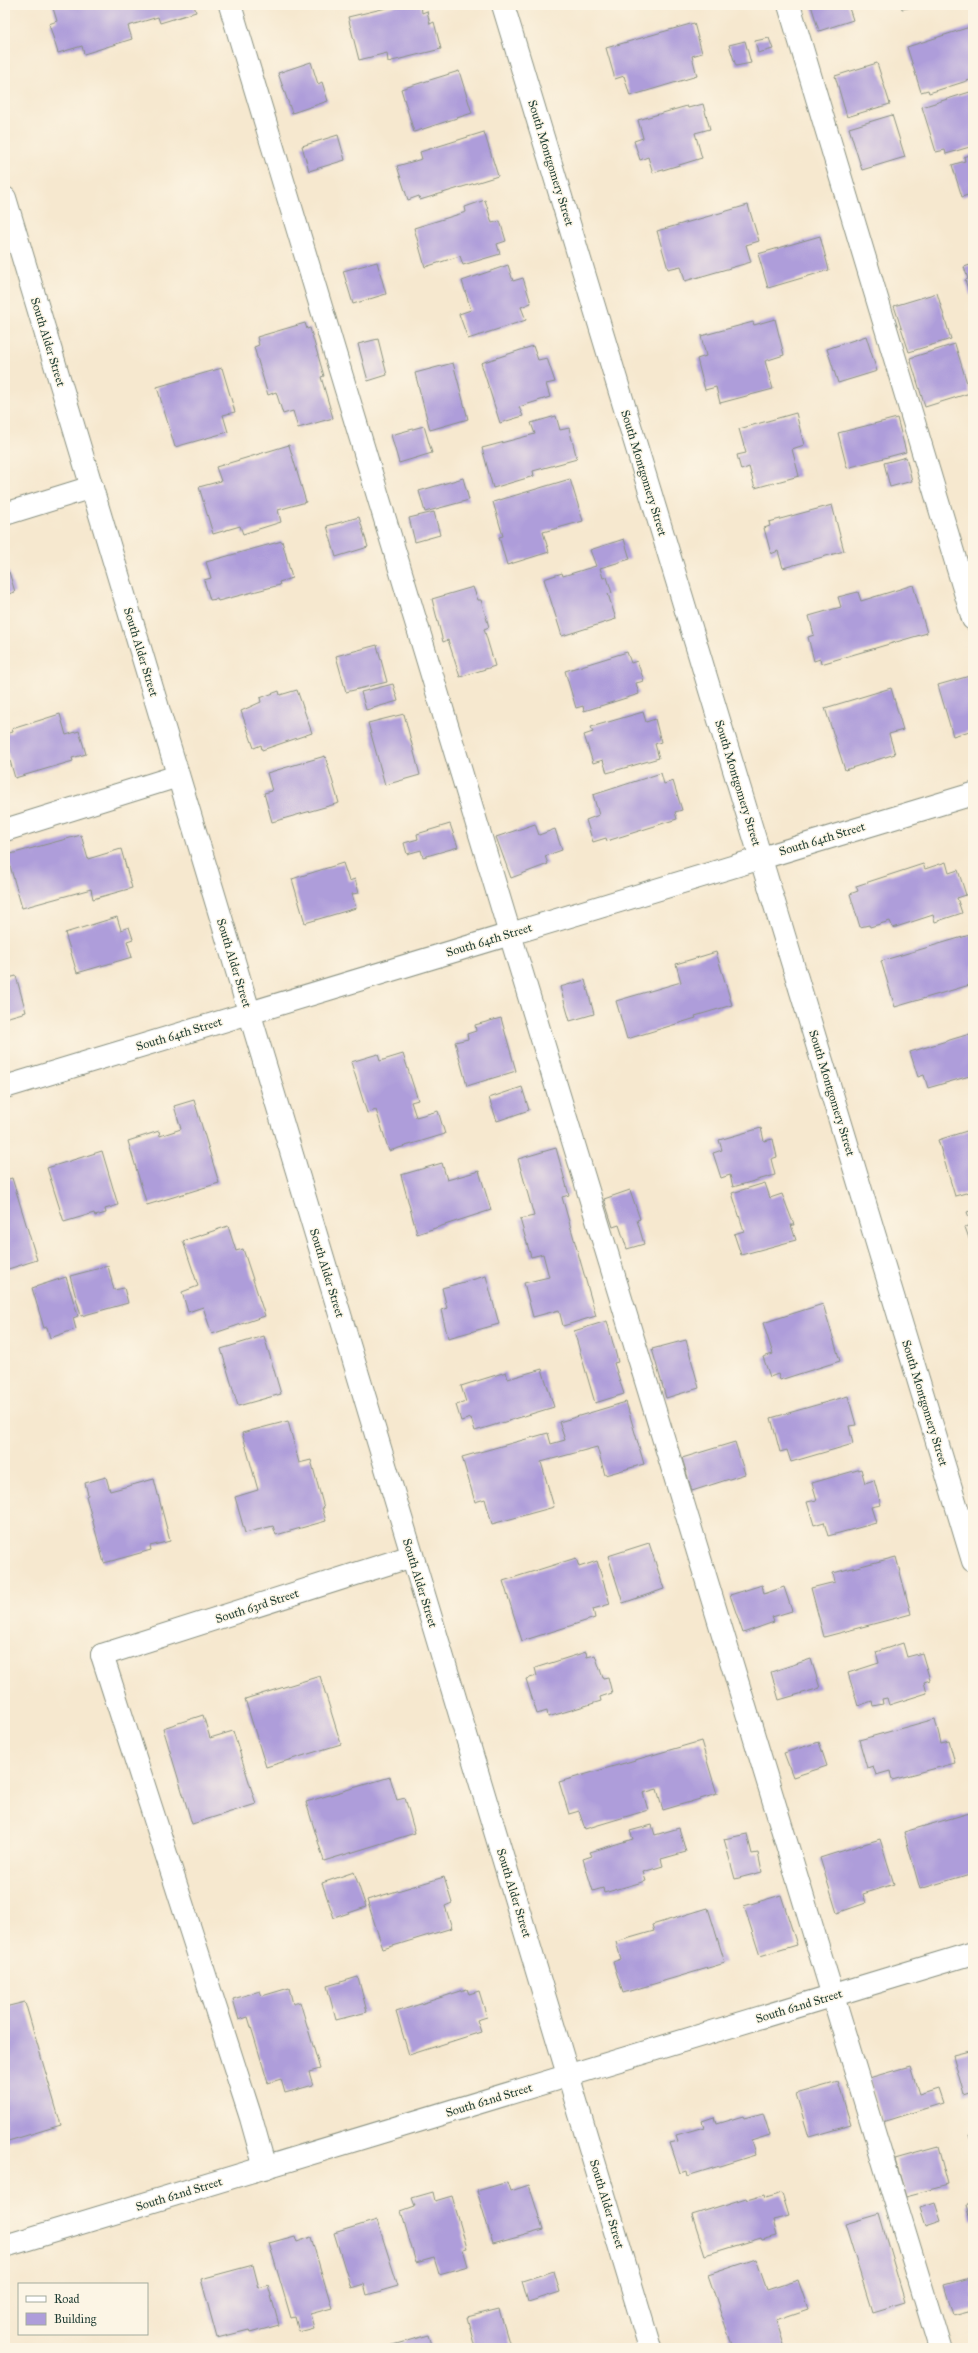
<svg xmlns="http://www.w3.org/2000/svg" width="978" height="2353" viewBox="0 0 978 2353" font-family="'IM FELL Great Primer',serif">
<rect width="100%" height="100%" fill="#fcf5e5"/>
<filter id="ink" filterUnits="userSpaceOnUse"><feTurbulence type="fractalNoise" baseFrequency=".025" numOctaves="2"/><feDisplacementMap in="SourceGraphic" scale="8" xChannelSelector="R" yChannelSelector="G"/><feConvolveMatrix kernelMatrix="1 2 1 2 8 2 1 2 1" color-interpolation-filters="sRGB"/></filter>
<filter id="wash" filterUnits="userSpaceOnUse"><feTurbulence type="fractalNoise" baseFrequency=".012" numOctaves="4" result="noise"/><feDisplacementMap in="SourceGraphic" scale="16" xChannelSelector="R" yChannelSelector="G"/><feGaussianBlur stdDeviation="0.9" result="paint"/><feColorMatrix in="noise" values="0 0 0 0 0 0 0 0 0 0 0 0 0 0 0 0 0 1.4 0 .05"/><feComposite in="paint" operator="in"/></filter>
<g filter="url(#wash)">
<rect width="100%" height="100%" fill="#f6e8cf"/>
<g id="blocks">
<!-- building -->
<g fill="#ae9dda">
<polygon points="52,5 194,5 196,12 160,23 158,17 128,26 132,39 84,54 82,46 58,53 49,24 57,21"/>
<polygon points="399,5 421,5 422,13 427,11 430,24 434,22 441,49 388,62 387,53 359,60 348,17"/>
<polygon points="811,5 848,5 853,20 819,31"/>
<polygon points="901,5 923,5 902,9"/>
<polygon points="694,23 702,53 692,56 697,76 630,96 624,76 615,79 606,48"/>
<polygon points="973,26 973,79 929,93 928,90 921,92 907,47"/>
<polygon points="769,38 773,49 758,53 755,41"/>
<polygon points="745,41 751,63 736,66 729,45"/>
<polygon points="311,62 318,84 322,82 328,101 292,113 278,73"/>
<polygon points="877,63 890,104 847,117 835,76"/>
<polygon points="459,71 472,113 414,132 401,89"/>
<polygon points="973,91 973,146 946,154 945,150 936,152 922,107"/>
<polygon points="703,104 710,129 695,133 702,158 653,173 648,157 640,160 634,141 643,138 638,120 687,106 688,108"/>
<polygon points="892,115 905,157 862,170 849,128"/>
<polygon points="484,132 498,176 420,200 419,196 408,200 397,166 422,159 420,152"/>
<polygon points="338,135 345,160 309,171 302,146"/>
<polygon points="973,154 973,193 962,197 952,165 965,161 964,157"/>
<polygon points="485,200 492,223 500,221 506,241 497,244 500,254 463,265 460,256 425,267 414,228 466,212 465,207"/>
<polygon points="748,205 759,241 746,245 751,262 685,281 681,266 668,269 657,231"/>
<polygon points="820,236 829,270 768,288 758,254"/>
<polygon points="377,262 386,294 353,304 343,271"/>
<polygon points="973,264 973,294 970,295 965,280 968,279 964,267"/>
<polygon points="508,265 513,281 523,278 531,303 521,307 526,320 468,339 459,314 471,310 462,281"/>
<polygon points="937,293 951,339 909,352 894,306"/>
<polygon points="775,319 784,355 765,361 773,389 720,403 716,387 705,390 697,359 706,356 701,336 753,322 754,325"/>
<polygon points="305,323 307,329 310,328 324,376 321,377 333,418 298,428 293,411 283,414 276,392 268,395 254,347 259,345 257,337"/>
<polygon points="866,336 877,371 838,383 827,349"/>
<polygon points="378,339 387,375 368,381 358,344"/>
<polygon points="955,344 970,393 925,407 910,358"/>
<polygon points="533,346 538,360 547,358 555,382 546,384 550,397 519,407 523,416 500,423 481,363"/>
<polygon points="453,363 468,419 430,430 415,373"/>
<polygon points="222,368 235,412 223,415 228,432 175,447 157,387"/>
<polygon points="796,413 804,445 792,449 799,476 755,488 749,467 741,470 737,455 746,453 739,429"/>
<polygon points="556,416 560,430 569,428 577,459 533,471 534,476 493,488 482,448 535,434 531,423"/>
<polygon points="897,418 906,452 847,468 838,433"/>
<polygon points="424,426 432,453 399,463 391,435"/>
<polygon points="289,445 306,502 278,510 281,522 243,534 240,526 213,534 199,487 221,481 216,467"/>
<polygon points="906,457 912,481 890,487 884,463"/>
<polygon points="463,478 469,500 425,512 419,491"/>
<polygon points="570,479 583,521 543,532 549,552 507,565 499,537 503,536 493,502"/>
<polygon points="832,505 844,551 783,568 778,551 771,554 764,528 770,526 769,522"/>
<polygon points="434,512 440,535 415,542 409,518"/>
<polygon points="359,517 368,547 336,557 327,526"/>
<polygon points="624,539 630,559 600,568 603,578 607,577 612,593 608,594 616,619 562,636 544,579 562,573 563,576 596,566 590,550"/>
<polygon points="282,541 292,578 279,582 280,585 218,601 217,599 210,600 204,580 211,578 206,562"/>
<polygon points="9,572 15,592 5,595 5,573"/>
<polygon points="913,585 927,633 821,664 820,659 814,661 808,637 814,635 809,616 841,607 838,597 858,592 861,601"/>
<polygon points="473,587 478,600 481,600 489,627 484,629 495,666 460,677 448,640 443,642 432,599"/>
<polygon points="377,645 387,682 346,692 336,656"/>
<polygon points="627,652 631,663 637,661 644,681 636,683 639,694 584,711 583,706 576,708 565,671"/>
<polygon points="973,675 973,730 953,736 938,685"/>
<polygon points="393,684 398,701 366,710 361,692"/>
<polygon points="891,688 903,730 889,734 895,754 845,770 825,708"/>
<polygon points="297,690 312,733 262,750 261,745 254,748 241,711 261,702 260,698 279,691 280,695"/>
<polygon points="643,712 646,722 655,719 661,742 655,744 659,758 607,773 603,760 593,763 584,735 593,732 591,727"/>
<polygon points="60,714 66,735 79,731 86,754 72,758 73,761 15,778 5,743 5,734 13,732 12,729"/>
<polygon points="404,714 420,775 385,785 368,723"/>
<polygon points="325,756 339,803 272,822 264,793 272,791 267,773"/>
<polygon points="661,773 664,784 673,781 682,810 675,812 677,819 607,841 606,838 593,842 586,820 599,815 593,795"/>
<polygon points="450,824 458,847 423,857 421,850 407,854 404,843 418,839 417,834"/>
<polygon points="535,824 539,835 555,829 562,850 545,856 548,864 511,878 496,837"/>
<polygon points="81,835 88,859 121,849 132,888 93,899 91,889 22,908 7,855"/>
<polygon points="946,862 949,873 958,870 966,895 957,898 962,913 935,922 933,915 893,928 890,921 870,927 869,925 860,927 850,894 858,891 856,886 923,864 925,869"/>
<polygon points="343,863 349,881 355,879 359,893 352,894 356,908 305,923 292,879"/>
<polygon points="117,917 121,930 129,927 133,939 127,941 132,957 77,973 65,933"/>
<polygon points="973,934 973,984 895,1007 881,961"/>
<polygon points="716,952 732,1005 695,1016 696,1018 627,1039 616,1001 681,982 676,964"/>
<polygon points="16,976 26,1012 5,1018 5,979"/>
<polygon points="585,980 594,1014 570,1021 560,987"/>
<polygon points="501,1018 516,1071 467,1086 455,1042 468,1039 467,1034 476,1031 475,1025"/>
<polygon points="973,1033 973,1075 928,1088 924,1075 918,1077 910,1052"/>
<polygon points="378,1054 380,1061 403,1054 418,1100 411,1102 416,1117 438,1111 445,1134 389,1151 376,1110 367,1113 351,1062"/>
<polygon points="522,1087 529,1110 497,1121 489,1098"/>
<polygon points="194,1100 219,1183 147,1205 128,1141 159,1131 160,1136 181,1129 174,1106"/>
<polygon points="761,1128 764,1141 773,1139 777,1157 771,1159 775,1175 733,1187 730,1175 721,1178 713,1153 722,1150 719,1140"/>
<polygon points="973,1129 973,1191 955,1196 938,1140"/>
<polygon points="556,1148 569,1195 562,1197 596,1316 563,1326 559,1310 533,1317 524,1283 549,1277 543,1254 531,1257 520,1219 534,1216 518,1159"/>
<polygon points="102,1151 118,1205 105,1209 106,1213 95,1216 94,1213 64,1222 47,1168"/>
<polygon points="442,1163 447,1180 479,1171 491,1210 417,1234 401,1175"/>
<polygon points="12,1178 37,1260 5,1270 5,1180"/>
<polygon points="765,1183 770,1198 782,1194 794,1225 791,1225 796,1240 741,1255 734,1234 744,1231 732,1193"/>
<polygon points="630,1190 640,1219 637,1220 644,1244 627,1249 619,1225 613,1227 604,1199"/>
<polygon points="973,1210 973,1241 970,1241 965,1227 972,1225 967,1212"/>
<polygon points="228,1226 236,1251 243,1249 265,1316 212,1334 203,1307 188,1312 182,1292 198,1286 183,1241"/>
<polygon points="108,1266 114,1290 124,1288 128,1303 81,1316 70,1276"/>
<polygon points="486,1276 499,1324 448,1338 441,1310 447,1308 442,1288"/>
<polygon points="66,1277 78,1316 73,1318 76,1329 50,1338 47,1327 44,1328 32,1288"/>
<polygon points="823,1304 840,1361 780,1380 778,1374 770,1377 763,1357 773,1354 763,1323"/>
<polygon points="607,1321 618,1362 614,1363 624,1394 595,1403 574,1331"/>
<polygon points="264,1336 281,1394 238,1406 221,1349"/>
<polygon points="686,1340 699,1388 666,1398 652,1349"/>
<polygon points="542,1369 554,1407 475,1431 471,1418 461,1421 456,1405 466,1402 461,1386 506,1372 508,1379"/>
<polygon points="848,1396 856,1425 849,1426 853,1444 791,1462 787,1450 780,1452 771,1418"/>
<polygon points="626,1402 644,1464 605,1475 597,1447 541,1462 554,1507 492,1524 485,1499 475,1502 462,1457 548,1433 551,1444 565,1440 559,1422"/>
<polygon points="288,1421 299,1463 311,1460 324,1508 322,1508 326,1521 276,1535 273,1526 245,1533 235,1497 258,1490 242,1433"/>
<polygon points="735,1442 745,1474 692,1491 682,1458"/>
<polygon points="861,1469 865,1483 874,1480 881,1505 871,1507 876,1523 828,1536 824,1522 814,1525 807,1502 817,1500 812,1483"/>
<polygon points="106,1477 110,1491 154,1479 170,1541 150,1546 151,1550 104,1563 86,1496 88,1495 85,1483"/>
<polygon points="649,1543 664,1589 623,1603 608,1556"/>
<polygon points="896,1557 911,1614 824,1637 811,1588 835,1582 833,1573"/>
<polygon points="576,1558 579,1567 597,1561 610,1604 593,1609 595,1618 522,1641 503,1581"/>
<polygon points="762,1585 764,1594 784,1587 792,1611 772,1617 774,1622 743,1633 730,1595"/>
<polygon points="903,1643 907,1657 922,1653 930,1680 924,1682 927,1693 889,1705 887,1698 882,1699 883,1704 873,1706 872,1701 858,1706 848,1673 879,1663 876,1652"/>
<polygon points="586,1652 587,1657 595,1655 603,1678 608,1677 612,1693 600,1697 601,1701 548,1717 547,1711 537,1714 526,1679 537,1676 535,1668"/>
<polygon points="811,1659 820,1688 779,1700 771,1672"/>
<polygon points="320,1676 341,1744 266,1767 245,1699"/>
<polygon points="203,1715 210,1738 233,1731 256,1804 192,1824 163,1728"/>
<polygon points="935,1719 941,1743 949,1741 955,1763 892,1780 890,1771 876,1775 873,1766 867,1768 859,1740"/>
<polygon points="701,1741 717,1794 663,1810 657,1789 643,1793 648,1810 585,1829 579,1811 569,1814 559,1782"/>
<polygon points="819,1742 827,1766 793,1777 784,1753"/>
<polygon points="390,1777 397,1800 405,1798 415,1833 324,1861 306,1802"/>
<polygon points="973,1812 973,1873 920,1889 904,1832"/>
<polygon points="652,1825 655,1835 679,1828 686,1852 661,1859 663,1866 643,1872 646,1881 604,1893 603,1888 593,1891 583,1859 592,1856 590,1852 633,1839 630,1831"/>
<polygon points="747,1834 752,1854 758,1853 762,1872 735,1879 724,1839"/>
<polygon points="880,1839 894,1884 863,1894 866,1903 837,1913 820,1858"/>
<polygon points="354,1872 366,1907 334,1918 322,1883"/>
<polygon points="444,1877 452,1903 445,1906 452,1928 383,1949 367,1900"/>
<polygon points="781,1895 797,1945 760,1956 744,1906"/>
<polygon points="708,1908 725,1963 623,1993 613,1962 621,1959 616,1942 654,1931 652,1925"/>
<polygon points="358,1977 367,2012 336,2020 327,1986"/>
<polygon points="289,1988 293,2004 300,2002 320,2069 309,2072 313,2085 285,2093 281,2079 268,2083 248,2017 239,2020 233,1999 260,1991 262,1996"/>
<polygon points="467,1989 469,1994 479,1991 487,2017 477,2020 481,2032 409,2055 396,2012"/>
<polygon points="25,2002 61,2125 5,2142 5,2007"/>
<polygon points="973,2050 973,2092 964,2095 953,2055"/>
<polygon points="910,2066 919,2094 938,2088 943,2103 882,2122 869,2078"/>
<polygon points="838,2082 851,2125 809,2137 796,2094"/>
<polygon points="763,2113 770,2135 751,2141 755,2155 687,2176 686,2171 680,2173 670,2143 678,2141 676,2135 704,2127 702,2121 714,2117 716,2124 743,2116 744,2118"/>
<polygon points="973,2134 973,2147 969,2135"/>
<polygon points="938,2147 948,2185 906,2196 895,2159"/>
<polygon points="508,2182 511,2191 529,2185 543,2230 493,2244 477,2191"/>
<polygon points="433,2192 435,2201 452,2196 467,2248 463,2249 468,2266 439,2274 434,2258 416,2263 401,2211 415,2206 412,2198"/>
<polygon points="782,2193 789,2216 773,2220 777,2236 762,2240 761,2238 705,2255 692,2215 746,2198 747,2200 764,2195 765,2198"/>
<polygon points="935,2203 941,2221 926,2226 920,2208"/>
<polygon points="973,2204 973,2219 970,2220 966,2205"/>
<polygon points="879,2214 905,2302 872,2312 845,2224"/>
<polygon points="377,2220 398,2286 367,2295 364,2284 351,2288 334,2233"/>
<polygon points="295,2236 297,2242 311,2237 332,2308 310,2314 314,2328 299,2332 295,2317 291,2318 269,2243"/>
<polygon points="756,2259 767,2290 798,2280 808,2309 776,2320 785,2348 733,2348 708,2275"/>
<polygon points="253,2265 259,2288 268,2285 279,2325 250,2333 249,2330 217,2338 201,2279"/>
<polygon points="554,2271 560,2292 528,2302 522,2281"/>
<polygon points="973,2277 973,2310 954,2315 945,2285"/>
<polygon points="499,2309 510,2346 475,2348 467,2317"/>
<polygon points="428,2335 432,2348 382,2348"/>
</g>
</g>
</g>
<g filter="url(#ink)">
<use href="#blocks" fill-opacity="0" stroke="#8a9282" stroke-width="1"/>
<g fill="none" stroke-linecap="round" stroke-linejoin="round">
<!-- service casing -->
<g stroke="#8a9282" stroke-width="24">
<g id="service">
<polyline points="230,5 510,934 940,2348"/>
<polyline points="789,5 973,619"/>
<polyline points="5,514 92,487"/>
<polyline points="5,830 178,776"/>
<polyline points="102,1655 251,2118 265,2168"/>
</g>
</g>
<!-- minor casing -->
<g stroke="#8a9282" stroke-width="24">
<g id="minor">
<polyline points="503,5 973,1561"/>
<polyline points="5,198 650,2348"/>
<polyline points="5,1087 973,794"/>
<polyline points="102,1655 412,1556"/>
<polyline points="5,2246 973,1953"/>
</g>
</g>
<!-- service -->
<use href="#service" stroke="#fff" stroke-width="22"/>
<!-- minor -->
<use href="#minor" stroke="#fff" stroke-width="22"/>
</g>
</g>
<g text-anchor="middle" stroke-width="3" stroke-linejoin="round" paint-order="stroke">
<!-- street labels -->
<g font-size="12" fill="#1f3d34" stroke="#fcf5e5">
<text transform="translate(551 163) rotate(73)" y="4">South Montgomery Street</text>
<text transform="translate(48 342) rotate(73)" y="4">South Alder Street</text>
<text transform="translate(644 473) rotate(73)" y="4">South Montgomery Street</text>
<text transform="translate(141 652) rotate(73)" y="4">South Alder Street</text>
<text transform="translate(738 783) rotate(73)" y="4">South Montgomery Street</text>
<text transform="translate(822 839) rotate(-17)" y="4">South 64th Street</text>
<text transform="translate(489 940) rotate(-17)" y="4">South 64th Street</text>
<text transform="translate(234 963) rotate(73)" y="4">South Alder Street</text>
<text transform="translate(179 1034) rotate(-17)" y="4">South 64th Street</text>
<text transform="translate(832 1093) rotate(73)" y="4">South Montgomery Street</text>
<text transform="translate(327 1273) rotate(73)" y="4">South Alder Street</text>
<text transform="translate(925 1403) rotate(73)" y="4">South Montgomery Street</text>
<text transform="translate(420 1583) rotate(73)" y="4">South Alder Street</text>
<text transform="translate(257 1606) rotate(-18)" y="4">South 63rd Street</text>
<text transform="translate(514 1893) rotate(73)" y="4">South Alder Street</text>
<text transform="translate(799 2006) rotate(-17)" y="4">South 62nd Street</text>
<text transform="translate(489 2100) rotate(-17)" y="4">South 62nd Street</text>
<text transform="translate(179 2194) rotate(-17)" y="4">South 62nd Street</text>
<text transform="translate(607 2204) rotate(73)" y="4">South Alder Street</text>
</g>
</g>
<!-- margin -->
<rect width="978" height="2353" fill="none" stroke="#fcf5e5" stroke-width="20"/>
<!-- legend -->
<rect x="18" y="2283" width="130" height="52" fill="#fcf5e5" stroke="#a4ab9e"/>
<rect x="26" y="2296" width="20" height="6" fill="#ffffff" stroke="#a4ab9e"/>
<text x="54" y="2303" font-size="12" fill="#1f3d34">Road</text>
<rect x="26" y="2313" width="20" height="12" fill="#ae9dda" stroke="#a4ab9e"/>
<text x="54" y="2323" font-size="12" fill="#1f3d34">Building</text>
</svg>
